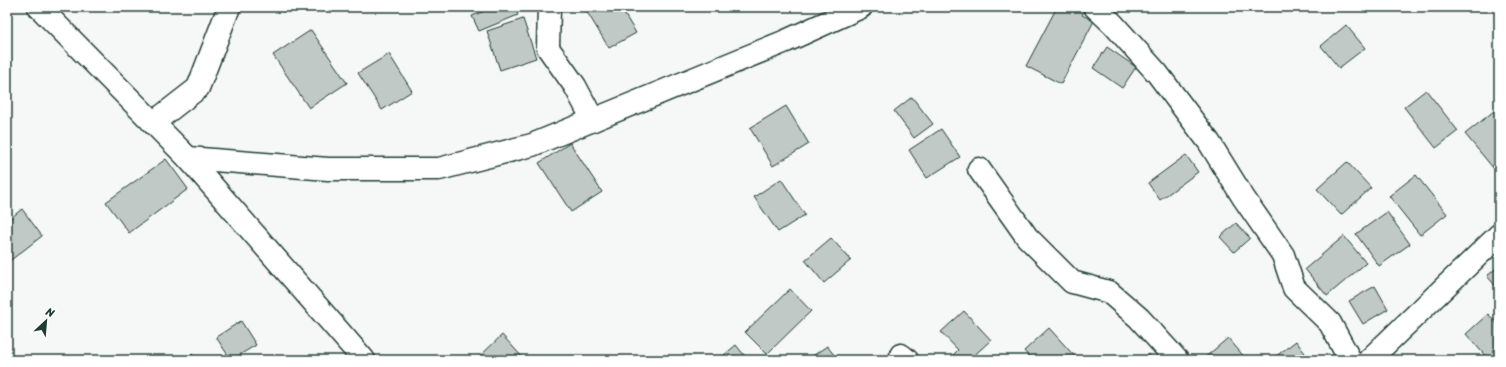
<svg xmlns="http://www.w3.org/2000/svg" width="1506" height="367" viewBox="0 0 1506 367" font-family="Sriracha,sans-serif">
<rect width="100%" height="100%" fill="#f6f7f7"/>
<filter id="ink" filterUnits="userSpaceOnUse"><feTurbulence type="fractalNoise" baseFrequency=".025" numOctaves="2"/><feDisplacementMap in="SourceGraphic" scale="8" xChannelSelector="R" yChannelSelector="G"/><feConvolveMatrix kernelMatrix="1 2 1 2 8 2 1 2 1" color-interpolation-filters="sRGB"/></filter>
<g filter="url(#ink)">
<!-- building -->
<g fill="#c0c9c6" stroke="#1f3d34">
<polygon points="494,7 515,7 518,15 479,31 472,16"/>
<polygon points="584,7 620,7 636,33 609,48"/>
<polygon points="1057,7 1086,7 1082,15 1094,21 1061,84 1026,66"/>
<polygon points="523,19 536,58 500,70 487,31"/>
<polygon points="1346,25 1365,48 1339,68 1321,46"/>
<polygon points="311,30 347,83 309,108 273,55"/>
<polygon points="1107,47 1136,67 1122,88 1093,68"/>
<polygon points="389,54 412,91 382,110 358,73"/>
<polygon points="1426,90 1458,131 1436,148 1404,107"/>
<polygon points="912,97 933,124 914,138 894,111"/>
<polygon points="786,106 809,144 773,166 750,128"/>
<polygon points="1494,111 1499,117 1499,175 1465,134"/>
<polygon points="941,129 960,157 927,178 909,150"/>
<polygon points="570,143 602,192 571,212 539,163"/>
<polygon points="1186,155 1198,172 1160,200 1148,183"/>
<polygon points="166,159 188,189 129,233 106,202"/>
<polygon points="1347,162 1371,188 1341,215 1317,189"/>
<polygon points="1416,175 1447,214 1420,235 1389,196"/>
<polygon points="781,179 805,215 778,232 754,197"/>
<polygon points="22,209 42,236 7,263 7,221"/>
<polygon points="1387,212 1410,244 1379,266 1356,234"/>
<polygon points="1236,223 1250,238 1234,252 1220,237"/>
<polygon points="1344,236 1366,263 1327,296 1305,269"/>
<polygon points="831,238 851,260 824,283 805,260"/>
<polygon points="1499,266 1499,290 1487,276"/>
<polygon points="1375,286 1388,309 1363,324 1349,301"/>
<polygon points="790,289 811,311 767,354 745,332"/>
<polygon points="964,311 991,340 969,360 948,360 958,350 941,332"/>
<polygon points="1488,314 1499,326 1499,360 1489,360 1466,334"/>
<polygon points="241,321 256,345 231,360 216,337"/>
<polygon points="1049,328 1078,360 1032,360 1024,351"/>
<polygon points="502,335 525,360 476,360"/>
<polygon points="1228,338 1247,360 1202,360"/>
<polygon points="1296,341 1310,360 1271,360"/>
<polygon points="736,345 748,360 718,360"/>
<polygon points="827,346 838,360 807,360"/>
<polygon points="192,354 197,360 183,360"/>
<polygon points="1149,354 1155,360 1142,360"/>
</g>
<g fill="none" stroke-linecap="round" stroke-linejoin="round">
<!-- street casing -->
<g stroke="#1f3d34" stroke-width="25">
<g id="street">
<polyline points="39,7 188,158 364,360"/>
<polyline points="549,7 548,48 575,86 593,120"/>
<polyline points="1095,7 1113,24 1157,73 1209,142 1243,197 1283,255 1294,288 1330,323 1350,360"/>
<polyline points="153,123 198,88 229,7"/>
<polyline points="188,158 328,169 439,169 532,145 786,41 861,7"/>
<polyline points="979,169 1027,237 1072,282 1109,292 1139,318 1177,360"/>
<polyline points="901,355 907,360"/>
<polyline points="1369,360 1499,235"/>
</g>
</g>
<!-- street -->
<use href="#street" stroke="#fff" stroke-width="22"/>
</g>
</g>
<!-- margin -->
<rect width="1506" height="367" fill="none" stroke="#fff" stroke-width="24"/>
<rect x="12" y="12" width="1482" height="343" fill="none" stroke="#1f3d34" stroke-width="1.5" filter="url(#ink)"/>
<!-- north arrow -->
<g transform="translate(46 321) rotate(26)" stroke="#ffffff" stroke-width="3" paint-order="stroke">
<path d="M0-3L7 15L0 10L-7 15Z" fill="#1f3d34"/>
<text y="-6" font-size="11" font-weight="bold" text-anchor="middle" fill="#1f3d34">N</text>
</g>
</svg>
